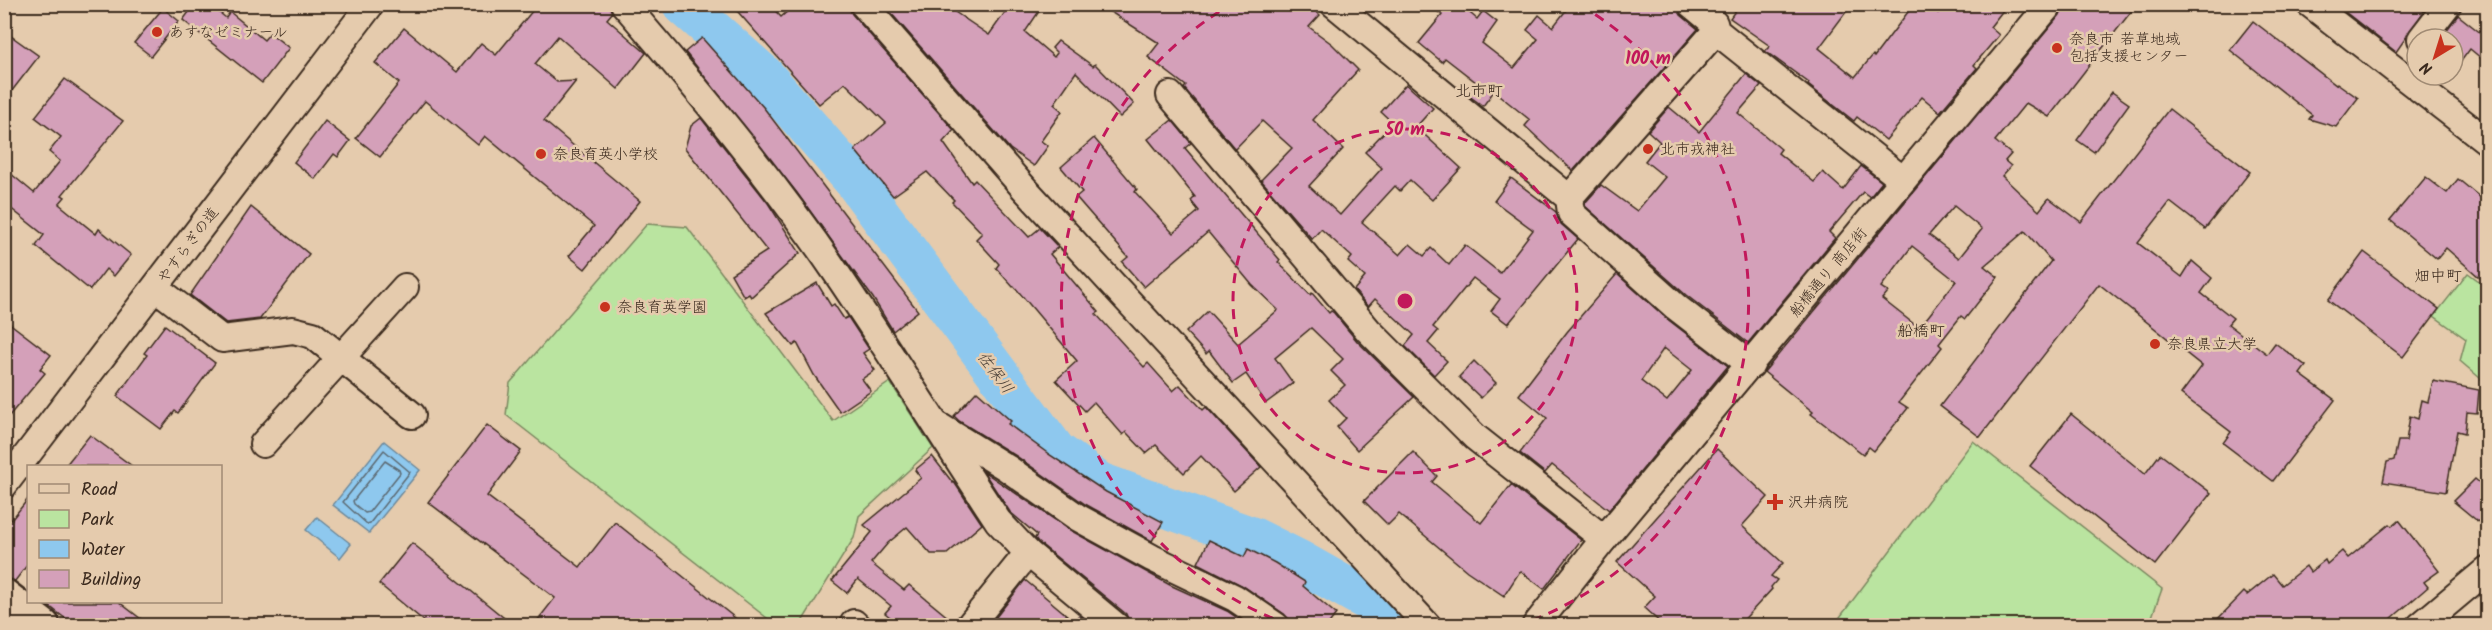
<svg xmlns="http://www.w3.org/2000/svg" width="2492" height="630" viewBox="0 0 2492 630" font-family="Kalam,'Klee One',sans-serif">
<rect width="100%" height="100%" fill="#e5cbad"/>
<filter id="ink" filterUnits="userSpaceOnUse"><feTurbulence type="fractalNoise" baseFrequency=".0167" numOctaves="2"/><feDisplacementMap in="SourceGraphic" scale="12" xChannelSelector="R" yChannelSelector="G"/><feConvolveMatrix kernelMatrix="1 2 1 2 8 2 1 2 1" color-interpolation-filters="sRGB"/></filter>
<g filter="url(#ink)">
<!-- green -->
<g fill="#bae4a0" stroke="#7a875f" stroke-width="1.5">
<polygon points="647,224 687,227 833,421 890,382 933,448 859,516 854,538 800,625 776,625 506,415 510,383"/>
<polygon points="2468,273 2487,287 2487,384 2460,361 2466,339 2434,316"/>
<polygon points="1973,441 2162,589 2149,625 1834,625"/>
</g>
<!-- water -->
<g fill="#8ec8ee" stroke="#6d899b" stroke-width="1.5">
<polygon points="384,441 420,470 369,533 333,505"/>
<polygon points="317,517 351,544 340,558 306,530"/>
</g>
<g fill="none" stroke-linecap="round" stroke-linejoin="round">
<!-- shore -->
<g stroke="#5c6971" stroke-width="1.5">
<polygon points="384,450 410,472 370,523 367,524 343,502"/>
<polygon points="385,461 399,470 400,473 369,512 365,513 354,504 353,501"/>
</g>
<!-- river -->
<polyline stroke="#8ec8ee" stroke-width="42" points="683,4 763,75 855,181 1056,452 1099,483 1253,538 1299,561 1377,605 1394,626"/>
</g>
<!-- building -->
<g fill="#d4a0b9" stroke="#3b2a1e" stroke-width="1.5" fill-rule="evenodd">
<polygon points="195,4 209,4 226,18 230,12 264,40 270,33 289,48 262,83 183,20"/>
<polygon points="538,4 609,4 612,13 607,19 646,53 618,89 558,36 535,64 557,82 576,81 544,121 640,201 585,269 569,256 594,226 485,136 478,145 425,101 380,157 356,138 399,83 375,63 404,28 457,72 481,43 496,55"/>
<polygon points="731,4 769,4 781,17 796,4 848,4 852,14 954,130 943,142 972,183 975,180 1029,237 1040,228 1058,247 1050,254 1099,312 1096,314 1144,367 1148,363 1173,391 1180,385 1203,410 1206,407 1261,467 1234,491 1201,456 1184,473 1156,445 1146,453 1126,432 1123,435 1094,402 1085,411 1056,380 1077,361 1014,286 1013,287 996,268 999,264 976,239 982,233 952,202 954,200 927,172 893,196 855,150 886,123 845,83 819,104"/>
<polygon points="883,4 943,4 989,35 1011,4 1044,4 1025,32 1054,57 1057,53 1052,48 1058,41 1093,66 1095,64 1134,104 1120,117 1076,72 1054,104 1062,111 1041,141 1048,146 1034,166 1010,149"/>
<polygon points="1098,4 1308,4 1320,15 1309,27 1332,44 1358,70 1313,120 1343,149 1309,186 1340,215 1382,168 1365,152 1393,123 1381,112 1406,84 1433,108 1416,127 1461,168 1432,200 1410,180 1400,191 1395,186 1362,222 1400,255 1410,244 1424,256 1431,248 1449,265 1465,245 1500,273 1533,230 1494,201 1511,178 1556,212 1561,224 1578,239 1508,324 1491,311 1500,299 1473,278 1433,327 1438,331 1428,343 1447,361 1434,375 1405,346 1414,335 1375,299 1368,307 1354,290 1365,277 1348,262 1352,257 1321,229 1312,239 1261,180 1292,148 1262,121 1235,149 1184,88 1186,86 1148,57 1159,43"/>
<polygon points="1428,4 1459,4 1477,19 1483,11 1497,22 1482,43 1514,68 1538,39 1527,30 1539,15 1553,27 1571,4 1676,4 1681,15 1698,29 1573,171 1525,126 1530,120 1494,91 1483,106 1468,95 1477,83 1445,58 1442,62 1419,43 1442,15"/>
<polygon points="1740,4 1852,4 1819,48 1855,77 1873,55 1874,57 1914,4 1926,4 1938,13 1945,4 2008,4 1990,27 1999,35 1974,65 1977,68 1940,112 1922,97 1886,140 1857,117 1854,121 1808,85 1809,83 1765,51 1770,46 1730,18"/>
<path d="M2069 4H2137L2049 117 2026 103 1995 141 2011 154 2005 161 2011 166 2002 176 2039 211 2049 198 2081 222 2169 109 2250 172 2205 229 2170 202 2138 243 2182 277 2192 261 2212 278 2201 293 2233 318 2228 324 2267 354 2275 343 2306 366 2300 374 2335 400 2273 481 2223 443 2231 432 2181 394 2202 366 2099 284 1980 437 1940 406 2051 261 2025 231 1984 266 1998 277 1965 319 1961 316 1939 344 1942 347 1899 402 1908 408 1874 451 1869 447 1863 454 1811 414 1813 412 1764 372ZM1954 206 1982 229 1959 258 1929 235ZM1912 246 1956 281 1919 328 1882 299 1888 292 1881 287Z"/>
<polygon points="2335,4 2429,4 2396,52"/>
<polygon points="163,8 179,21 151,56 134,43"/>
<polygon points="2458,15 2487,38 2487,63 2470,49 2453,72 2453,39 2440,39"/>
<polygon points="2253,21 2336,85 2337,83 2358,98 2336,127 2309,119 2312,115 2230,50"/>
<polygon points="4,31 39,56 4,101"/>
<polygon points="702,38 764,108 918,311 893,331 873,298 797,193 685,52"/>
<polygon points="1746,74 1761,86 1738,113 1781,149 1778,153 1814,182 1823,172 1843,190 1861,166 1882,182 1870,197 1863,192 1829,232 1835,238 1748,343 1686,295 1585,206 1585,203 1601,185 1637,211 1665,177 1645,161 1660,142 1648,131 1669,107 1699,132"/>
<polygon points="65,79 123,121 62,195 65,197 59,204 96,234 99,229 131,255 114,276 106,269 90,290 36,246 44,235 4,203 4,168 34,193 60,161 49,152 61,137 35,117"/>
<polygon points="2112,92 2129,104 2094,152 2077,140"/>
<polygon points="701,118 768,203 800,253 751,297 749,294 744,297 731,274 767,251 685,148 691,126"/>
<polygon points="1172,120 1191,143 1185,148 1280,260 1278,262 1310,295 1312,293 1329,313 1331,311 1334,313 1357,341 1414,397 1357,450 1337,427 1346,418 1329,400 1345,385 1331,371 1343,359 1311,328 1275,358 1293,383 1266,403 1246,374 1233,383 1209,351 1206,354 1186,332 1208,311 1238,344 1278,310 1252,285 1208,232 1144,287 1122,262 1128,257 1076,197 1082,192 1061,167 1094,138 1137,189 1135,192 1173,233 1199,211 1191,201 1195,197 1148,139"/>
<polygon points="325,121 350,141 338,157 334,154 315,179 294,162"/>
<polygon points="2426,177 2447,193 2458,179 2487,203 2487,284 2446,248 2437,259 2390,220"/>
<polygon points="251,207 309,254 260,319 226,323 190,295"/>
<polygon points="2364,252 2439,309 2403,357 2328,300"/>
<path d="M1617 274 1666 318 1728 366 1609 510 1552 465 1545 473 1520 453 1547 418 1519 395 1567 332ZM1664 348 1692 370 1667 401 1641 381Z"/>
<polygon points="817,283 831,306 834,304 844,319 848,317 869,349 863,353 875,370 862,379 871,391 840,412 814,375 797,343 793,346 766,313"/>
<polygon points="4,319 51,355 40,369 45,373 4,422"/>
<polygon points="165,325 215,363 178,413 175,411 161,429 117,396 147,355 144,353"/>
<polygon points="1474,361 1496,383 1481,398 1459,377"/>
<polygon points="2433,381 2479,390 2477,413 2467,412 2465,433 2457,431 2446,492 2383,482 2387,462 2394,460 2398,441 2406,441 2410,416 2418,419 2422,400 2428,402"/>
<polygon points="977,391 1011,421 1008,424 1050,455 1106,492 1163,522 1152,541 1085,504 1016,456 959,421 954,416"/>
<polygon points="2071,414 2145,474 2160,454 2211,493 2155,565 2030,466"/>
<polygon points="487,425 521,451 487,496 580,567 615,522 745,626 533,626 555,598 428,502"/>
<polygon points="90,435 132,466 65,466"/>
<polygon points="1717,449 1768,497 1742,526 1783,563 1771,576 1777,580 1771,587 1772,589 1738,626 1664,626 1644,608 1655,596 1617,562"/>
<polygon points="1413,452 1437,476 1432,482 1481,523 1511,485 1581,540 1544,589 1520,571 1504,596 1467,571 1399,514 1388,525 1364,501"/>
<polygon points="932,456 953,483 954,482 982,524 947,554 931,554 907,527 888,543 871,563 904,590 909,585 955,623 954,626 901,626 885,613 891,606 858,579 847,593 832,581 872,532 864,525 921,478 915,470"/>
<polygon points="983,471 1070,530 1170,585 1227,611 1249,626 1131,626 1126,614 1038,542 1035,538 1037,535 1010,512"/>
<polygon points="2475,479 2487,489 2487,529 2453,501"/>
<polygon points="28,499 28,564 15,581 4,578 4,529"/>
<polygon points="2399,520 2439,571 2424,582 2428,587 2392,618 2398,626 2211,626 2244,592 2247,595 2273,574 2282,585 2306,566 2310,572 2325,560 2327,564 2342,551 2348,558 2390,524 2392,526"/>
<polygon points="1209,540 1244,557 1248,549 1275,563 1305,582 1303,586 1336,614 1327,626 1291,626 1284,614 1243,586 1198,563"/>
<polygon points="412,543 514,626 430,626 379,584"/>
<polygon points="1025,580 1074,621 1079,615 1092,626 989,626"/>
<polygon points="44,602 119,602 150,626 75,626"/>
</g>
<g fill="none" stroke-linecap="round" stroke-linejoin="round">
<!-- minor casing -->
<g stroke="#3b2a1e" stroke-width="30">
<g id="minor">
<path d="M624 4C698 90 771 177 835 271 891 353 943 438 998 521L1028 553 1116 626"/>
<polyline points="863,4 1024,188 1428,626"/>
<polyline points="1334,4 1569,198 1571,213 1676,307 1751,365"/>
<polyline points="1691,4 1714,23 1716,31 1903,180"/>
<polyline points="2310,4 2488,142"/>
<polyline points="2421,39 2448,4"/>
<polyline points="1170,95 1368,330 1475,437 1604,539"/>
<polyline points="1569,198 1716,31"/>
<polyline points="156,288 222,339 293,330 313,335 412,415"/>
<polyline points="939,426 1007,468 1077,517 1152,558 1235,598 1276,626"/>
<polyline points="263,444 405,287"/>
<polyline points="4,485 371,4"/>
<polyline points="854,623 857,626"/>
<polyline points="969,626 1028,553"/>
<polyline points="1535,626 1604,539 2050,4"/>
<polyline points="2420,626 2488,569"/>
</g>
</g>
<!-- major casing -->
<g stroke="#3b2a1e" stroke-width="38">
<polyline id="major" points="4,596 43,626"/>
</g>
<!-- minor -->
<use href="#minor" stroke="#e5cbad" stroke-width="26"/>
<!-- major -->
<use href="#major" stroke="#e5cbad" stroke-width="33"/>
</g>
</g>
<!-- distance rings -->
<g fill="none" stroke="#c2185b" stroke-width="3" stroke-dasharray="10 8">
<circle cx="1405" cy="301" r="172"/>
<path d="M1290 625A344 344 0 0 1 1230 5M1580 5A344 344 0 0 1 1520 625"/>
</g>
<!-- markers -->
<g fill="#c8321e" stroke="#e5cbad" stroke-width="2">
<circle cx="157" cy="32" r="6"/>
<circle cx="2057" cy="48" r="6"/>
<circle cx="1648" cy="149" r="6"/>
<circle cx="541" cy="154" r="6"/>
<circle cx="605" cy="307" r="6"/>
<circle cx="2155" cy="344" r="6"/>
<path d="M1772 493h6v6h6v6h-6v6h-6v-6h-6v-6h6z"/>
</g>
<g text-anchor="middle" stroke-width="5" stroke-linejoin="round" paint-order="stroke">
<!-- poi labels -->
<g font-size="15" fill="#3b2a1e" stroke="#e5cbad" text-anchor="start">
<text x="169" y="37">あすなゼミナール</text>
<text x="2069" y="44">奈良市 若草地域<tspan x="2069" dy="17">包括支援センター</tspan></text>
<text x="1660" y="154">北市戎神社</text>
<text x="553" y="159">奈良育英小学校</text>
<text x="617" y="312">奈良育英学園</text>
<text x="2167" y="349">奈良県立大学</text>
<text x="1788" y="507">沢井病院</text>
</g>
<!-- street labels -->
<g font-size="15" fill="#3b2a1e" stroke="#e5cbad">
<text transform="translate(188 245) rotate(-53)" y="5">やすらぎの道</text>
<text transform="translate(1828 272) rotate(-50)" y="5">船橋通り 商店街</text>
</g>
<!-- neighbourhood labels -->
<g font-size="16" fill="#3b2a1e" stroke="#e5cbad">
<text x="1479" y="96">北市町</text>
<text x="2438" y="281">畑中町</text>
<text x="1921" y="336">船橋町</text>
</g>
<!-- water labels -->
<g font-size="16" font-style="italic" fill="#433a33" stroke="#e5cbad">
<text transform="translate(996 372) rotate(53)" y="6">佐保川</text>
</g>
</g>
<circle cx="1405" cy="301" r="9" fill="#c2185b" stroke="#e5cbad" stroke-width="3"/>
<g font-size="18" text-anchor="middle" font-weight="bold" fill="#c2185b" stroke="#e5cbad" stroke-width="5" stroke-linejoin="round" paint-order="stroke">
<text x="1648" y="64">100 m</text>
<text x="1405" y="135">50 m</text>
</g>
<!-- margin -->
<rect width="2492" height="630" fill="none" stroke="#e5cbad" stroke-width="24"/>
<rect x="12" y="12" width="2468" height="606" fill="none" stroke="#3b2a1e" stroke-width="2" filter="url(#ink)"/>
<!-- legend -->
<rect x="27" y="465" width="195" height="138" fill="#e5cbad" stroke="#a18b74" stroke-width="1.5"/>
<rect x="39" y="484" width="30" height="9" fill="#e5cbad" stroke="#a18b74" stroke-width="1.5"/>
<text x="81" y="495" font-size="18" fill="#3b2a1e">Road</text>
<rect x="39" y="510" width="30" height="18" fill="#bae4a0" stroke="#a18b74" stroke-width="1.5"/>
<text x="81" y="525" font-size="18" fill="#3b2a1e">Park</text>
<rect x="39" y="540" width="30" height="18" fill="#8ec8ee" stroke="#a18b74" stroke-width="1.5"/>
<text x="81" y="555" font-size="18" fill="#3b2a1e">Water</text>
<rect x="39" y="570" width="30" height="18" fill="#d4a0b9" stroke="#a18b74" stroke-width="1.5"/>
<text x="81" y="585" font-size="18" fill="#3b2a1e">Building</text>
<!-- north arrow -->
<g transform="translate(2435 57) rotate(218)"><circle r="28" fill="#e5cbad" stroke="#a18b74" stroke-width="1.5"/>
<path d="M0-4.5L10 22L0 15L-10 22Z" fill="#c8321e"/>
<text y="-9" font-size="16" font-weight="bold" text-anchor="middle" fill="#3b2a1e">N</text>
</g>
</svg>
